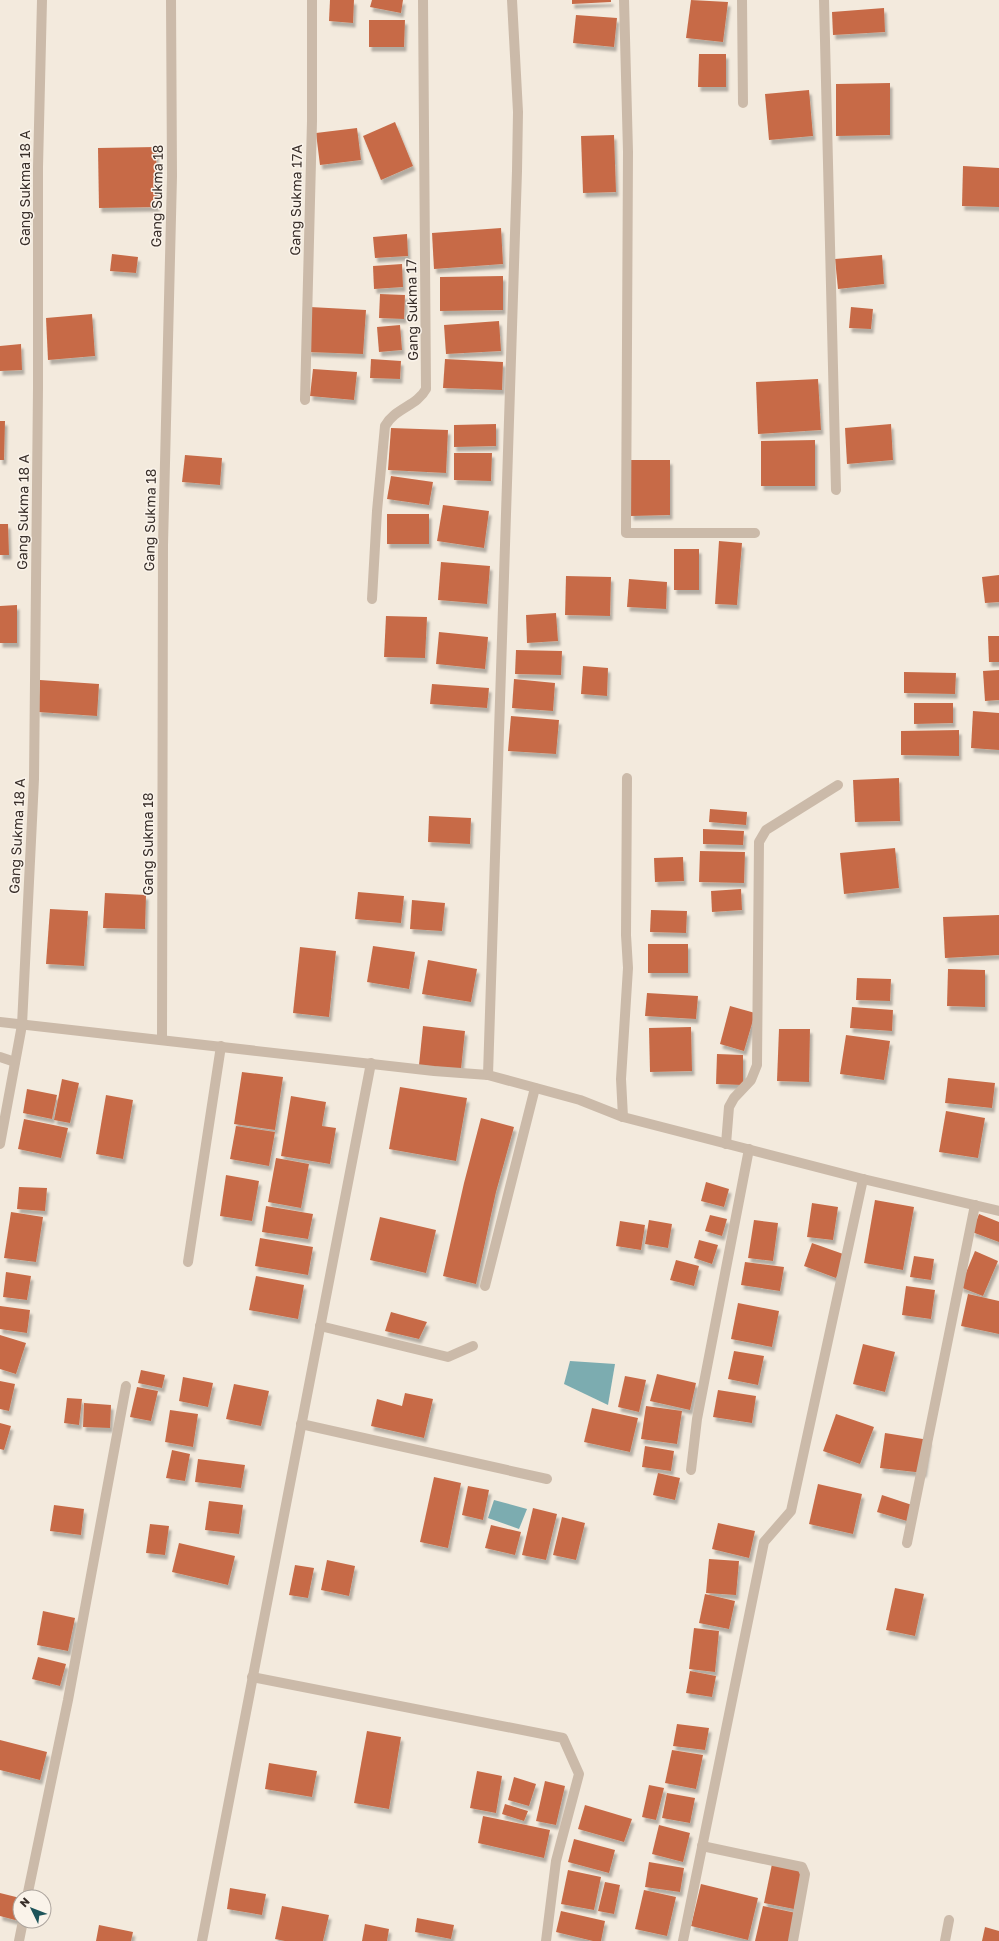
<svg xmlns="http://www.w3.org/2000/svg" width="999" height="1941" viewBox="0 0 999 1941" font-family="'Golos Text',sans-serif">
<defs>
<filter id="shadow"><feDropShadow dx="2.5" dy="4.5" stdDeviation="1" flood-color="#0004"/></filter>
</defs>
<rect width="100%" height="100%" fill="#f3eadd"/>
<!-- water -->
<g fill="#7cacb0">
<polygon points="570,1361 615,1364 608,1405 564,1384"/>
<polygon points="494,1500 527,1509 519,1529 488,1518"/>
</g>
<!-- building -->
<g fill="#c76b47" filter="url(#shadow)">
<polygon points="330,0 354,0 353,23 329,21"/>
<polygon points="372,0 403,0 401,13 370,7"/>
<polygon points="572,0 611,0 611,2 572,4"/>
<polygon points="691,0 728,2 723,42 686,38"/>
<polygon points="884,8 885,32 833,35 832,12"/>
<polygon points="576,15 617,18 614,47 573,43"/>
<polygon points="369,20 405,20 404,47 369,47"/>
<polygon points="699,54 726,54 726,87 698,87"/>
<polygon points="890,83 890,135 836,136 836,84"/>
<polygon points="809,90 813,136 769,140 765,94"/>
<polygon points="395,122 413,166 381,180 363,136"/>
<polygon points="357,128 361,160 320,165 316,133"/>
<polygon points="614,135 616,192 583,193 581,136"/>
<polygon points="156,147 157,207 99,208 98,148"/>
<polygon points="963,166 999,168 999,207 962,206"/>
<polygon points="501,228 503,264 434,269 432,233"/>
<polygon points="407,234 408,256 375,258 373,237"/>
<polygon points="112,254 138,257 136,273 110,271"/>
<polygon points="882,255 884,284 838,289 835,259"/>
<polygon points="402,264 403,287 374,289 373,266"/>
<polygon points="503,276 503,310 440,311 440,277"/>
<polygon points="380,294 405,295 404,319 379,318"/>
<polygon points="310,307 366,310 363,354 308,352"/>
<polygon points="851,307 873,309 871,329 849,328"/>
<polygon points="92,314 95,356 48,360 46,318"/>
<polygon points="499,321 501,351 446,354 444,325"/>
<polygon points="400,325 402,350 379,352 377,327"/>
<polygon points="21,344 22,370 0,371 0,346"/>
<polygon points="371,359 401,361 400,379 370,378"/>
<polygon points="445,359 503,362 502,390 443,388"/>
<polygon points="313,369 357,372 354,400 310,396"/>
<polygon points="818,379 821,430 758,434 756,382"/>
<polygon points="0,421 5,421 4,460 0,460"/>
<polygon points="496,424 496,446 454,447 454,425"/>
<polygon points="891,424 893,460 847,464 845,428"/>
<polygon points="391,428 448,430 446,473 388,470"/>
<polygon points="815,440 815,486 761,486 761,441"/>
<polygon points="454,453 492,453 491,481 454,480"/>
<polygon points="185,455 222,458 220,485 182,482"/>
<polygon points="631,460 670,460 670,515 631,516"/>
<polygon points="391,476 433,482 429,505 387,499"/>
<polygon points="443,505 489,511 484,548 437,541"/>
<rect x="387" y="514" width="42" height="30"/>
<polygon points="0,524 8,524 9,555 0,555"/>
<polygon points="719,541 742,543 737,605 715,604"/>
<rect x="674" y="549" width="25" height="41"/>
<polygon points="441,562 490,566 487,604 438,600"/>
<polygon points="999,575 999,602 985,603 982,577"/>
<polygon points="566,576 611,577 610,616 565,615"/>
<polygon points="629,579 667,582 666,609 627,607"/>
<polygon points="17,605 17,643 0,643 0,606"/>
<polygon points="556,613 558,641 527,643 526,615"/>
<polygon points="386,616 427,617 425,658 384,657"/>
<polygon points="439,632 488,637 485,669 436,664"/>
<polygon points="988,636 999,636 999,662 989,662"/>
<polygon points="516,650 562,651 561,675 515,674"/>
<polygon points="583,666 608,668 607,696 581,694"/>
<polygon points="999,670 999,700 985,701 983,671"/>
<polygon points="904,672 956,673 955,694 904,693"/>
<polygon points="514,679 555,683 553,711 512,708"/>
<polygon points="40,680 99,684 97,716 38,712"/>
<polygon points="432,684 489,688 487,708 430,704"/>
<polygon points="914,703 953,703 953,723 914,724"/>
<polygon points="973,711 999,713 999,750 971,748"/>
<polygon points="511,716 559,720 556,754 508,751"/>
<polygon points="959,730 959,756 901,755 901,731"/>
<polygon points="899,778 900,821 855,822 853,780"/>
<polygon points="710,809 747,812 746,825 709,822"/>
<polygon points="429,816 471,818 470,844 428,842"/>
<polygon points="703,829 744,831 743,845 703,844"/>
<polygon points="895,848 899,888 844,894 840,853"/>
<polygon points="700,851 745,852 744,883 699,882"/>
<polygon points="683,857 684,881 655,882 654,858"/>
<polygon points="741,889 742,910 712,912 711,891"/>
<polygon points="358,892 404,896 401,923 355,919"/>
<polygon points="105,893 146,895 145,929 103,928"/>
<polygon points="412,900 445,903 442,931 410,929"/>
<polygon points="50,909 88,911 84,966 46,964"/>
<polygon points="651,910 687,911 686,933 650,932"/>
<polygon points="999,915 999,955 945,958 943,917"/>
<rect x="648" y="944" width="40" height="29"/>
<polygon points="373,946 415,952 409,989 367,982"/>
<polygon points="300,947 336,951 329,1017 293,1013"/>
<polygon points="428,960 477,969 471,1002 422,994"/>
<polygon points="948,969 985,970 985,1007 947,1006"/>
<polygon points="857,978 891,979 890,1001 856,1000"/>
<polygon points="647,993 698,996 696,1019 645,1016"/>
<polygon points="730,1006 755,1013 744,1051 720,1044"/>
<polygon points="852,1007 893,1010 892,1031 850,1028"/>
<polygon points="423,1026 465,1031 461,1069 419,1065"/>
<polygon points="691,1027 692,1071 650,1072 649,1028"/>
<polygon points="779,1029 810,1029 809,1082 777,1081"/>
<polygon points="846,1035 890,1041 884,1080 840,1074"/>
<polygon points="717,1054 743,1055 743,1085 716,1084"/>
<polygon points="242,1072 283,1077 275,1130 234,1124"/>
<polygon points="948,1078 995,1083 992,1108 945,1103"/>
<polygon points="62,1079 79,1083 70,1123 54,1120"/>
<polygon points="400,1087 467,1098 456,1161 389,1149"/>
<polygon points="27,1089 57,1095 52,1119 23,1113"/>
<polygon points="106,1095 133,1100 123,1159 96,1154"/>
<polygon points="291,1096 326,1102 322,1126 336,1128 330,1164 281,1156"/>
<polygon points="946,1111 985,1118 978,1158 939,1152"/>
<polygon points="481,1118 514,1127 496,1192 476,1284 443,1276 464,1183"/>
<polygon points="24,1119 68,1128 61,1158 18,1149"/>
<polygon points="236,1126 275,1132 269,1166 230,1159"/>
<polygon points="276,1158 309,1164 301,1208 268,1202"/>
<polygon points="226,1175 259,1181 252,1221 220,1216"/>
<polygon points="706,1182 729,1189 724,1207 701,1201"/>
<polygon points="19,1187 47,1188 45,1211 17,1209"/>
<polygon points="875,1200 914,1207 903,1270 864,1263"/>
<polygon points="812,1203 838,1207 833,1240 807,1237"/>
<polygon points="266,1206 313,1214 308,1239 262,1232"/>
<polygon points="11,1212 43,1217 36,1262 4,1258"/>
<polygon points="979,1214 999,1222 999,1242 972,1232"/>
<polygon points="710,1215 727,1219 722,1236 705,1231"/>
<polygon points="380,1217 436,1230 426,1273 370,1260"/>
<polygon points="649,1220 672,1224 668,1248 645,1244"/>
<polygon points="754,1220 778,1223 773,1261 748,1258"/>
<polygon points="620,1221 645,1225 641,1250 616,1246"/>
<polygon points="260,1238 313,1247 308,1275 255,1266"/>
<polygon points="699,1240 718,1245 712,1264 694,1258"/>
<polygon points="812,1243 846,1255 836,1278 804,1266"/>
<polygon points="975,1251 998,1261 983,1296 960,1287"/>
<polygon points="914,1256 934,1259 931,1280 910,1277"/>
<polygon points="676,1260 699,1266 694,1286 670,1280"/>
<polygon points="745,1262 784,1267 780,1291 741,1285"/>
<polygon points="6,1272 31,1276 27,1300 3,1297"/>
<polygon points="256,1276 304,1285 298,1319 249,1310"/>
<polygon points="906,1286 935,1290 931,1319 902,1315"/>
<polygon points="968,1294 999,1301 999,1334 961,1326"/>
<polygon points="738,1303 779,1311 772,1347 731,1339"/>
<polygon points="0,1306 30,1310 27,1333 0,1329"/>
<polygon points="391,1312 427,1322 419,1339 385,1331"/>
<polygon points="0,1335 26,1343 16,1374 0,1369"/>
<polygon points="863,1344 895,1352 885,1392 853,1384"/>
<polygon points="734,1351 764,1356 758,1385 728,1379"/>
<polygon points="141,1370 165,1375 162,1388 138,1383"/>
<polygon points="657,1374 696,1383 690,1410 650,1401"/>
<polygon points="625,1376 646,1380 639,1412 618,1407"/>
<polygon points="183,1377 213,1383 208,1407 179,1401"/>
<polygon points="0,1381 15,1384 9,1411 0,1409"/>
<polygon points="234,1384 269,1391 261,1426 226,1419"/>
<polygon points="137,1387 158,1391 151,1421 130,1417"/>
<polygon points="718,1390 756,1396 752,1423 713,1417"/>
<polygon points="405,1393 433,1399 424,1438 371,1426 377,1399 402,1406"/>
<polygon points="67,1398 82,1399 79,1425 64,1423"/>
<polygon points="84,1403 111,1405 110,1428 83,1427"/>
<polygon points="646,1406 682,1411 677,1444 641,1439"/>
<polygon points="592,1408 638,1418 630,1452 584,1442"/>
<polygon points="170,1410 198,1414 193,1447 165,1442"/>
<polygon points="836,1414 874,1427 860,1464 823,1451"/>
<polygon points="0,1423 11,1426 4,1450 0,1449"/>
<polygon points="885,1433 929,1440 924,1473 880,1468"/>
<polygon points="645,1446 674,1451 671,1471 642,1467"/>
<polygon points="172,1450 190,1454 185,1481 166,1478"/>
<polygon points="198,1459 245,1465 241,1488 195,1482"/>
<polygon points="658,1473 680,1478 675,1500 653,1495"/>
<polygon points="434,1477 461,1483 448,1548 420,1542"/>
<polygon points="818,1484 862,1494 853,1534 809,1524"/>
<polygon points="468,1486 489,1490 483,1520 462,1515"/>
<polygon points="882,1495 912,1505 907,1521 877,1512"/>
<polygon points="209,1501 243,1505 239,1534 205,1530"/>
<polygon points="54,1505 84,1509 81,1535 50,1531"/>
<polygon points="533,1508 557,1514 546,1560 522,1555"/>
<polygon points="562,1517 585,1523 576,1560 553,1555"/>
<polygon points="718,1523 755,1531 749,1558 712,1549"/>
<polygon points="150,1524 169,1526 165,1555 146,1553"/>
<polygon points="491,1525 521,1532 515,1555 485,1548"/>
<polygon points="179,1543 235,1556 228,1585 172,1572"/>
<polygon points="709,1559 739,1561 736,1595 706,1593"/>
<polygon points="327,1560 355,1566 349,1596 321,1590"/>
<polygon points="295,1565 314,1568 308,1598 289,1595"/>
<polygon points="895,1588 924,1594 915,1636 886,1630"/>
<polygon points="705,1594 735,1601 729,1629 699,1623"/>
<polygon points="43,1611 75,1618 68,1651 37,1645"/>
<polygon points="694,1628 719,1631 715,1672 689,1669"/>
<polygon points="38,1657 66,1664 60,1686 32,1679"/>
<polygon points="690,1671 716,1676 712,1697 686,1693"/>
<polygon points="677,1724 709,1728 705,1750 673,1746"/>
<polygon points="367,1731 401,1737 389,1809 354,1803"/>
<polygon points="0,1740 47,1752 40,1780 0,1770"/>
<polygon points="672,1750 703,1755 696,1789 665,1783"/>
<polygon points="269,1763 317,1771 312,1797 265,1789"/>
<polygon points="477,1771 502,1776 496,1813 470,1808"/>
<polygon points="514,1777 536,1784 529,1806 508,1800"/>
<polygon points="545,1781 565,1786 556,1825 536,1821"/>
<polygon points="649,1785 664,1788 656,1820 642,1817"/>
<polygon points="667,1793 695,1798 690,1823 662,1818"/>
<polygon points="505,1804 528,1811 524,1821 502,1814"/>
<polygon points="585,1805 632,1819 624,1842 578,1829"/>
<polygon points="483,1816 550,1830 544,1858 478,1843"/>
<polygon points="659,1825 690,1833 683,1862 652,1854"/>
<polygon points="574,1839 615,1850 609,1873 568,1862"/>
<polygon points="649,1862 684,1868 680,1892 645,1887"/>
<polygon points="772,1864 802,1870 794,1909 764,1903"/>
<polygon points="568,1870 601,1877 594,1910 561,1904"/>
<polygon points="605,1882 620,1885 614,1914 598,1911"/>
<polygon points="701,1884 758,1898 748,1940 691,1926"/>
<polygon points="230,1888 266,1894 262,1915 227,1909"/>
<polygon points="644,1890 676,1897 667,1936 635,1929"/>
<polygon points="0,1893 20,1898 19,1921 0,1916"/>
<polygon points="282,1906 329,1915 323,1941 285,1941 275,1939"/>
<polygon points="763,1906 796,1913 790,1941 755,1941"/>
<polygon points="561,1911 605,1921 601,1941 593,1941 556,1932"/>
<polygon points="417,1918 454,1925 451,1939 415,1932"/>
<polygon points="365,1924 389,1929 387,1941 362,1941"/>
<polygon points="99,1925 133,1932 131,1941 96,1941"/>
<polygon points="985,1927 999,1931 999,1941 982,1941"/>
</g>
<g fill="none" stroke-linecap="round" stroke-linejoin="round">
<!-- street -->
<g stroke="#cbbaa9" stroke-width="10">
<polyline points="624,0 628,152 626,533 755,533"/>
<polyline points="742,0 743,103"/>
<polyline points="824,0 836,490"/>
<polyline points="305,400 312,121 312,0"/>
<path d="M372 599 377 511 385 426C395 408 417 406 426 389L423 0"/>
<polyline points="0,1022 434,1071 488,1075 580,1100 623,1117 863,1179 999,1211"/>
<polyline points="162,1040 163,545 172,176 171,0"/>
<polyline points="0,1057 15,1062"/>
<polyline points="488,1075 517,171 518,112 512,0"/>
<polyline points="623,1117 621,1079 628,968 626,935 627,778"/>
<polyline points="0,1144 22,1025 34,779 38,388 38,167 42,0"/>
<polyline points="726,1144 729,1107 734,1098 751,1080 757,1065 759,842 766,830 838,785"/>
<polyline points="188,1262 221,1046"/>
<polyline points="485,1286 535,1088"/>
<polyline points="320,1326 448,1357 473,1346"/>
<polyline points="301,1424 547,1479"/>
<polyline points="691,1470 697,1419 749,1149"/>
<polyline points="907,1543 975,1205"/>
<polyline points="252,1677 563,1738 579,1774 556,1861 546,1941"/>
<polyline points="702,1846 802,1867 805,1874 793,1941"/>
<polyline points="27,1897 68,1700 126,1386"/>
<polyline points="19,1941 23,1921"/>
<polyline points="202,1941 371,1063"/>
<polyline points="683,1941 764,1542 791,1511 863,1179"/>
<polyline points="945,1941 949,1920"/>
</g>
</g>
<g text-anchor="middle" stroke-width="3" stroke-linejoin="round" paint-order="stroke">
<!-- street labels -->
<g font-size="14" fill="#382e29" stroke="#faf3ea">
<text transform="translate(25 188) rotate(-90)" y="5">Gang Sukma 18 A</text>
<text transform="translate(157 196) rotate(-89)" y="5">Gang Sukma 18</text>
<text transform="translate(296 200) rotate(-89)" y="5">Gang Sukma 17A</text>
<text transform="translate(412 310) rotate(-91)" y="5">Gang Sukma 17</text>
<text transform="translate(23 512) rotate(-89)" y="5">Gang Sukma 18 A</text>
<text transform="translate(150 520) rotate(-89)" y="5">Gang Sukma 18</text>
<text transform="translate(17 836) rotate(-87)" y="5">Gang Sukma 18 A</text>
<text transform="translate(148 844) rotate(-90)" y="5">Gang Sukma 18</text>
</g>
</g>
<!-- north arrow -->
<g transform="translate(32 1909) rotate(313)"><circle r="19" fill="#faf3ea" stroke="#aca49d"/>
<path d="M0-3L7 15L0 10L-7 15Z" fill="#1e545a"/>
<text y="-6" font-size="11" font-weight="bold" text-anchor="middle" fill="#382e29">N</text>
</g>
</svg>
